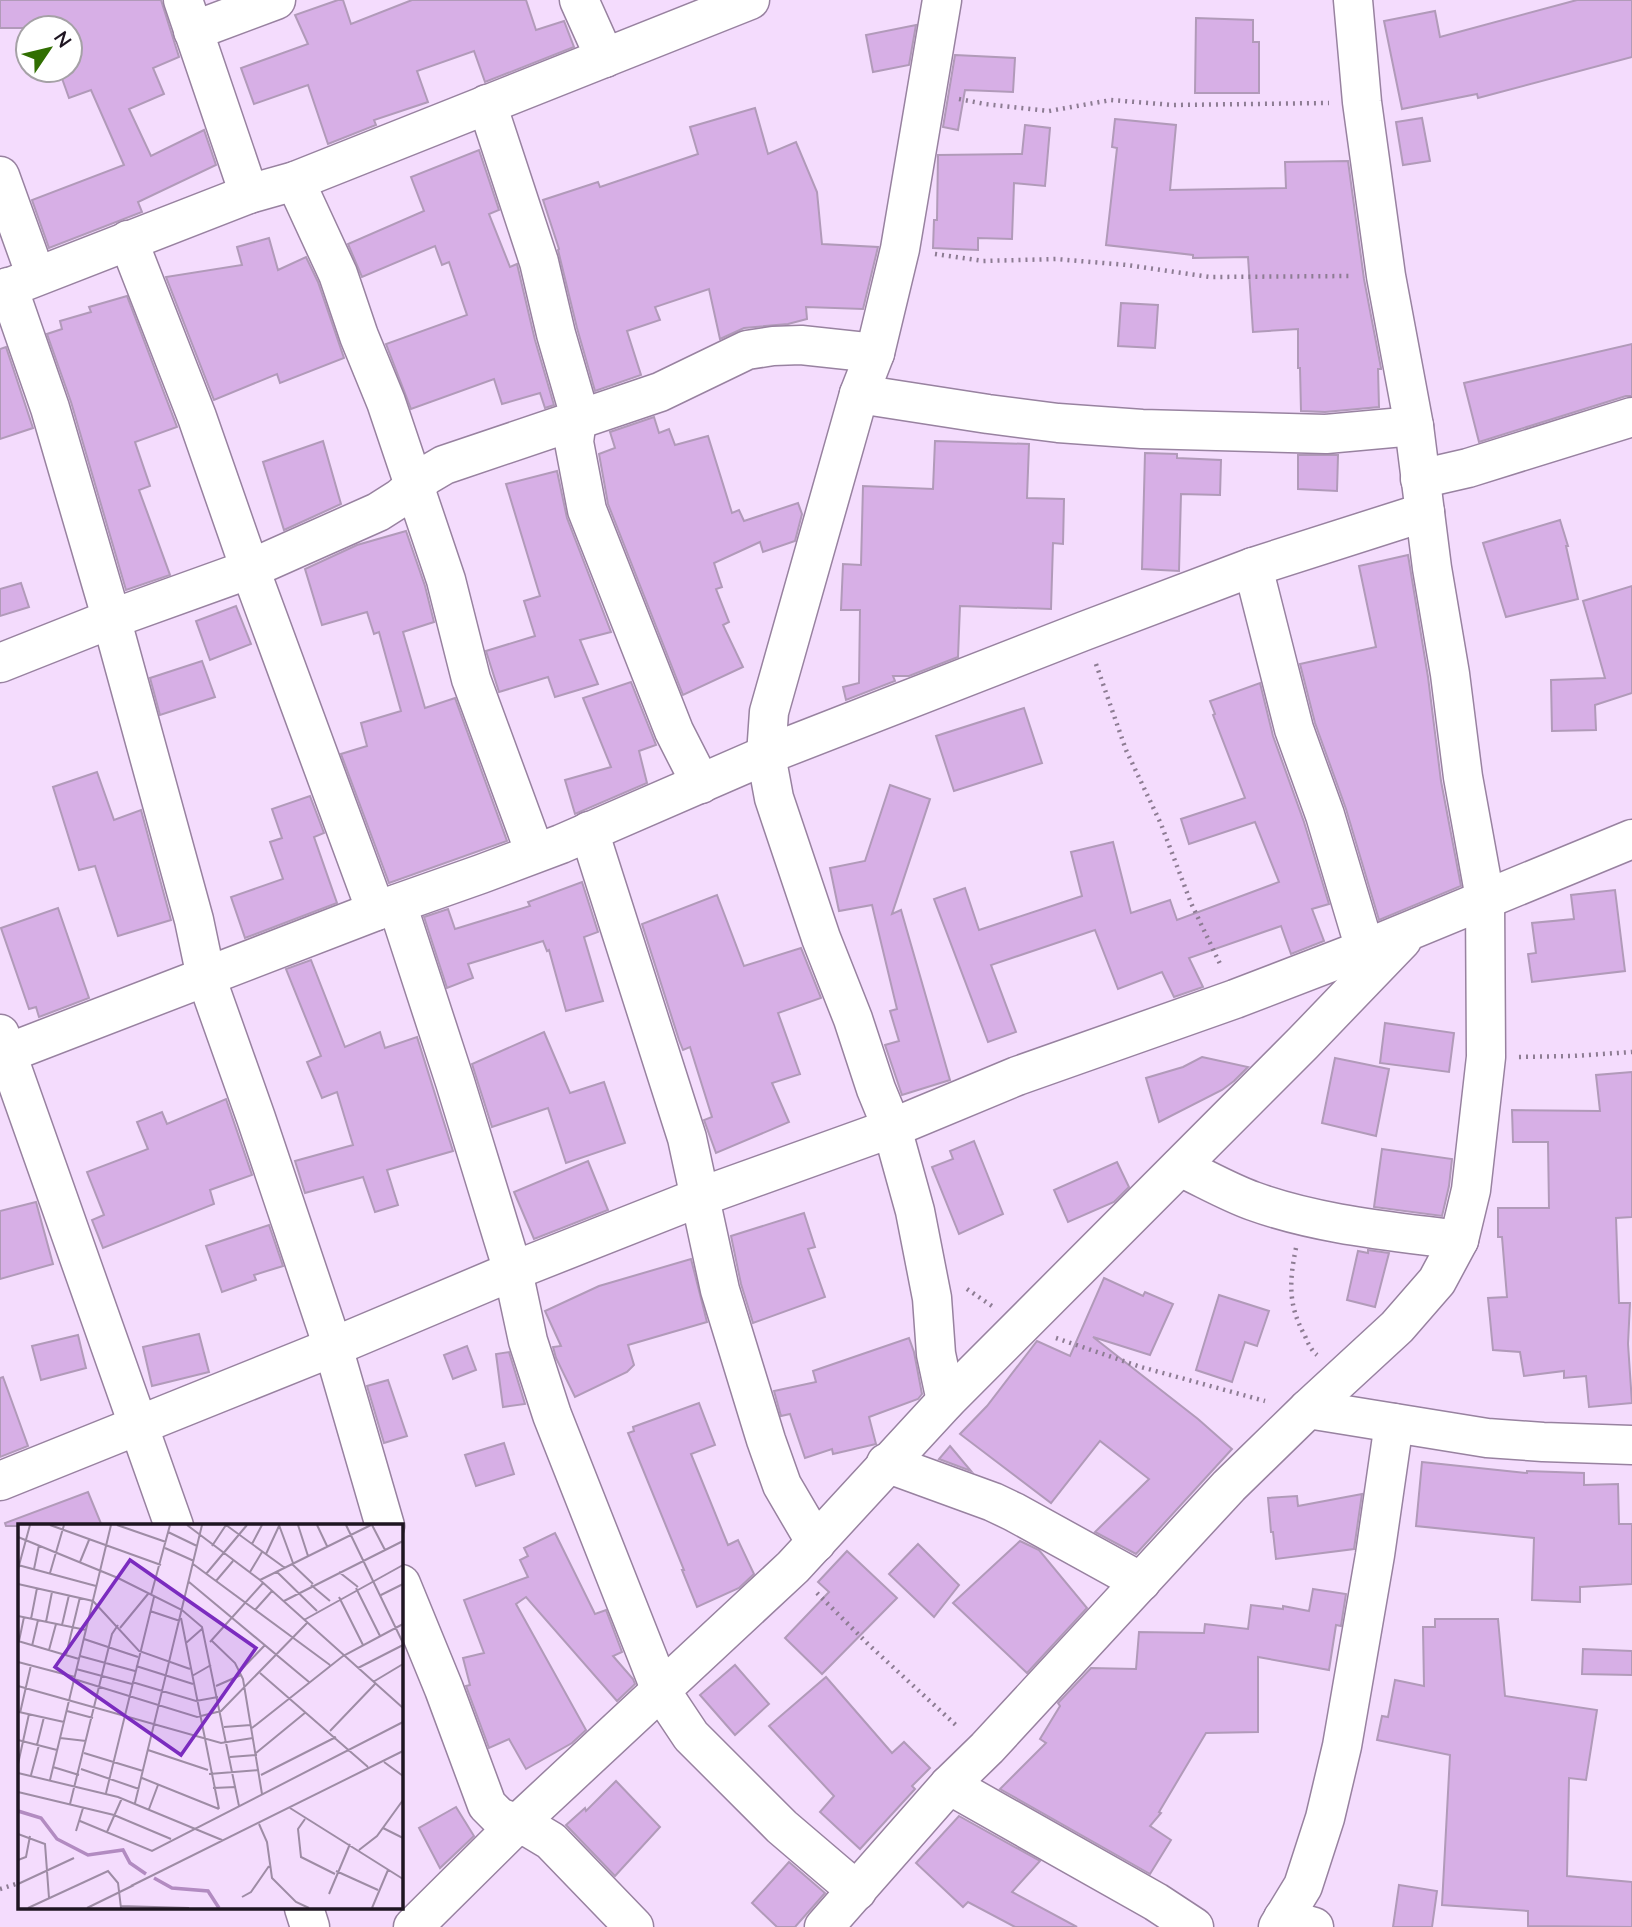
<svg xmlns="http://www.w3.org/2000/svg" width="1632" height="1927" viewBox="0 0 1632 1927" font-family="Lato,sans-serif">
<rect width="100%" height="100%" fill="#f4dcfd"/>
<!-- building -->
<g fill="#d7afe6" stroke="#b19ab9" stroke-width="2">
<polygon points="0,0 161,0 179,57 153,68 164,94 129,109 151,156 204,130 216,165 138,202 142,212 49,248 32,200 124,165 91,90 69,98 59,70 70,70 70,28 0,28"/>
<polygon points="338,0 343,0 351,24 412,0 526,0 536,30 564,21 574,47 485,82 474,51 417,71 428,102 374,120 376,125 328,144 308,85 254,104 241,68 308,44 295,15"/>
<polygon points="1577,0 1632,0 1632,57 1478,98 1477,94 1402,109 1384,21 1435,11 1440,37"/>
<polygon points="1196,18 1253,20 1253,42 1259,42 1259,93 1195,93"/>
<polygon points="916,25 909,65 873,72 866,35"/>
<polygon points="955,55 1015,58 1013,92 965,90 958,130 943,127"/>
<polygon points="755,108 768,154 796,142 817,192 822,244 878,247 863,309 806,307 807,319 788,324 744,328 720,339 709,289 655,307 660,320 627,331 641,375 595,391 577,328 558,250 559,249 543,200 598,182 600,187 698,154 690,127"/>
<polygon points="1422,118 1430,161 1403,165 1396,122"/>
<polygon points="1115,119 1176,125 1170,190 1286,188 1285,162 1348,161 1364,279 1381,368 1381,369 1378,369 1379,407 1325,412 1301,411 1300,368 1298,368 1298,329 1253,332 1248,257 1193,258 1193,255 1106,245 1117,148 1112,147"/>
<polygon points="1025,125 1050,128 1045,186 1014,183 1012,239 978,238 978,250 933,248 934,220 937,220 938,155 1022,154"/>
<polygon points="479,150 499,210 489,214 510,267 517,264 535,340 554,405 545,408 540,393 502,404 494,379 411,409 386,344 467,315 449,262 442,265 435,246 362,277 348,244 424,211 411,177"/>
<polygon points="269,238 278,270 306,257 318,282 344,358 280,383 277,374 214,400 166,277 242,265 237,247"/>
<polygon points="127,296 177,427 135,442 150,486 139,490 170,575 126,590 71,402 47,334 62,329 60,321 91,312 89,307"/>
<polygon points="1121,303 1158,305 1155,348 1118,346"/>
<polygon points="1632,344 1632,396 1626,396 1479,442 1464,383"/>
<polygon points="6,347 33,428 0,439 0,349"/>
<polygon points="654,417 659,433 669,429 675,445 708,436 732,513 739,510 744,521 798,503 802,514 795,541 763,552 760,542 714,563 722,587 716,589 729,622 723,625 743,667 683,695 608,504 599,454 615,448 610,432"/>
<polygon points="323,441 341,504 284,530 263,462"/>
<polygon points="935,441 1029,444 1027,498 1064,499 1063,544 1053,543 1051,609 960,606 958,657 909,676 893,676 895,681 846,700 843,687 859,683 860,610 841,610 843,564 861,565 863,486 933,489"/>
<polygon points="1145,453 1177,454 1177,458 1221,460 1220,495 1181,494 1179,571 1142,569"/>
<polygon points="1298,455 1338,455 1337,491 1298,489"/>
<polygon points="557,471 567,518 611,632 580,640 598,684 555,697 548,677 499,692 486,651 535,636 524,601 540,596 506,484"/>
<polygon points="1560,520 1568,546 1566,546 1578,599 1506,617 1483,543"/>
<polygon points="406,531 425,586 434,622 403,632 425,708 455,698 507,841 389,883 341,754 367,746 361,723 401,711 379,632 374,634 367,612 322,625 305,569 357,545"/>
<polygon points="1408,555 1428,677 1441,781 1461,886 1379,920 1346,809 1315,723 1300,664 1376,647 1359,566"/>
<polygon points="21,583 29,607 0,616 0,589"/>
<polygon points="1632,586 1632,693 1595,705 1596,730 1552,731 1551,680 1605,678 1583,601"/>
<polygon points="236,606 251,644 210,660 196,621"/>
<polygon points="202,661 215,697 160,715 150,678"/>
<polygon points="631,682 656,745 639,751 647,783 575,814 565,780 611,767 583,698"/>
<polygon points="1260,683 1273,736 1304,822 1329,904 1312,909 1324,941 1291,954 1281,926 1189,958 1203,987 1174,997 1162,972 1118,989 1095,930 991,965 1016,1032 988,1042 934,899 965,888 979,930 1082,896 1071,852 1113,842 1131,913 1170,900 1177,920 1279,882 1255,822 1189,844 1181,819 1245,798 1213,715 1215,714 1210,701"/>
<polygon points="1024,708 1042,763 954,791 936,736"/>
<polygon points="97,772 114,820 141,810 171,920 118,936 95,866 79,870 53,787"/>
<polygon points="890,785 930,799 892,914 901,910 950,1080 902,1095 885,1045 899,1041 890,1011 897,1009 872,905 839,911 830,868 865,861"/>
<polygon points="310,796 324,833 314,837 337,903 245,938 231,897 283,879 270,842 282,838 272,809"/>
<polygon points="582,882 598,932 584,937 603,1001 566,1011 549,950 547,951 543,941 468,964 473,978 447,988 424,917 448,909 455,929 530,906 528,902"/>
<polygon points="1615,890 1625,971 1532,982 1528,954 1536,953 1532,923 1574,919 1571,895"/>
<polygon points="717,895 744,966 801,948 821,998 778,1013 800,1074 772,1083 789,1122 716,1153 704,1120 712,1117 690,1047 683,1050 679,1040 642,924"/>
<polygon points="58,908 89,998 39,1017 36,1007 29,1009 1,928"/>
<polygon points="311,960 345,1047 380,1032 385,1048 417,1037 453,1151 387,1170 398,1205 375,1212 363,1177 305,1193 295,1161 353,1145 337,1092 322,1098 307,1062 321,1056 286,969"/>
<polygon points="1385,1023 1454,1033 1449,1072 1380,1063"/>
<polygon points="544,1032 570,1093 604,1082 625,1143 566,1163 548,1108 492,1127 472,1064"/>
<polygon points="1202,1057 1248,1067 1234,1081 1222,1090 1159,1122 1146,1078 1183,1067"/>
<polygon points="1335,1058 1389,1069 1376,1136 1322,1123"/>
<polygon points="1632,1072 1632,1217 1616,1218 1619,1303 1630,1303 1628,1344 1632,1403 1589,1407 1586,1376 1564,1378 1564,1371 1524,1376 1520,1352 1493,1350 1488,1298 1507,1297 1502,1237 1498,1237 1498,1208 1549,1208 1548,1142 1513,1142 1512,1110 1600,1111 1596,1075"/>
<polygon points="226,1099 252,1175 210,1190 214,1204 103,1248 92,1220 104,1215 87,1172 148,1149 137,1122 162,1112 167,1124"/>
<polygon points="974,1141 1003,1214 959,1234 932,1167 953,1159 950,1151"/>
<polygon points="1382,1149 1452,1159 1449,1186 1442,1216 1374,1207"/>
<polygon points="588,1161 608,1210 534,1239 514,1192"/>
<polygon points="1117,1162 1129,1187 1114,1202 1068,1222 1054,1190"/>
<polygon points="36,1202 53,1264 0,1279 0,1211"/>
<polygon points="804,1213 815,1247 808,1249 825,1297 753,1323 741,1284 731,1236"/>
<polygon points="269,1225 283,1266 254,1275 256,1280 222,1292 206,1246"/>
<polygon points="1368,1250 1389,1253 1375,1307 1347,1300 1358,1251 1368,1253"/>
<polygon points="691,1259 707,1322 628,1345 634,1365 627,1372 575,1397 556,1358 553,1347 561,1346 545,1311 599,1286"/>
<polygon points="1104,1278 1143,1296 1145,1292 1173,1304 1150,1355 1093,1337 1198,1419 1232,1449 1136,1554 1095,1532 1149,1479 1100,1441 1051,1503 960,1434 987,1406 1037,1341 1070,1356"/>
<polygon points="1219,1295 1269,1311 1257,1346 1245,1342 1232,1382 1196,1370"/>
<polygon points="199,1334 209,1372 152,1386 143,1347"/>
<polygon points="78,1335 86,1368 41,1380 32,1346"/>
<polygon points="909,1338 914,1352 922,1394 918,1399 869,1417 876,1444 833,1454 832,1449 805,1458 790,1414 781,1416 774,1391 816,1382 813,1371"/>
<polygon points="467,1346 476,1370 453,1379 444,1355"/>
<polygon points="509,1352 525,1404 503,1407 496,1354"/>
<polygon points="3,1377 28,1446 0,1457 0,1378"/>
<polygon points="388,1380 407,1436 384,1443 367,1386"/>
<polygon points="699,1403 715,1445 691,1454 728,1545 738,1540 754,1574 739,1588 697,1607 682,1570 684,1570 628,1433 634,1431 633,1427"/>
<polygon points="504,1443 514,1474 476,1486 465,1455"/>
<polygon points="950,1446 971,1471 939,1459"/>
<polygon points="1422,1462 1527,1473 1527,1471 1584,1473 1584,1485 1618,1484 1619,1524 1632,1524 1632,1584 1580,1587 1580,1602 1532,1600 1534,1538 1416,1526"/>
<polygon points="88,1492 102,1526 6,1526 5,1523"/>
<polygon points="1362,1494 1354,1549 1276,1559 1273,1532 1271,1532 1268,1498 1297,1496 1298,1506"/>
<polygon points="555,1533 595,1614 606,1610 622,1652 613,1656 633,1679 635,1684 617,1701 526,1597 516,1604 586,1730 572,1743 526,1769 509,1739 489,1748 466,1686 470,1685 463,1658 484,1653 464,1600 528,1577 520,1560 528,1556 524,1548"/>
<polygon points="1020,1541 1039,1550 1087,1608 1027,1673 953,1603"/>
<polygon points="918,1544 959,1585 934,1617 889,1574"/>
<polygon points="847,1551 897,1598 822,1674 785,1638 829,1592 818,1582"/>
<polygon points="1313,1589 1346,1594 1341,1626 1336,1625 1329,1670 1258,1657 1258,1732 1206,1733 1159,1812 1161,1813 1150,1826 1171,1840 1150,1874 1000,1789 1046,1743 1040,1739 1060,1706 1058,1703 1091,1668 1136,1669 1139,1632 1204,1633 1205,1624 1248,1629 1251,1605 1283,1609 1283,1606 1309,1611"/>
<polygon points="1435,1619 1498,1619 1505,1696 1597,1710 1586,1780 1569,1778 1567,1876 1632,1882 1632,1927 1528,1926 1528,1911 1442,1905 1450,1755 1377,1740 1382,1716 1388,1717 1395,1680 1424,1686 1423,1627 1435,1627"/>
<polygon points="1583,1649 1632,1651 1632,1675 1582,1674"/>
<polygon points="735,1665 769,1704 735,1735 700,1695"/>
<polygon points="826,1677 892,1753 904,1742 930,1768 912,1786 915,1789 860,1849 820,1812 834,1796 769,1726"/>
<polygon points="616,1781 660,1827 615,1876 566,1825 585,1808 586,1811"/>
<polygon points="456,1807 474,1836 440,1868 419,1828"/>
<polygon points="959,1816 1040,1861 1012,1892 1077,1927 1015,1927 968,1902 963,1907 916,1863"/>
<polygon points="789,1862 825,1893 795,1927 777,1927 752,1903"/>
<polygon points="1399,1885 1437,1891 1432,1927 1393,1927"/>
</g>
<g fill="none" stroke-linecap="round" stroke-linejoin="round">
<!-- minor casing -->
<g stroke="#9882a0" stroke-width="41">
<g id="minor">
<polyline points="183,0 249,194"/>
<polyline points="579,0 605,58"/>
<polyline points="942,0 900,249 875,353 859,394 769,712 766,755 774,798 821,938 853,1019 876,1089 892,1128 915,1211 932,1298 936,1354 946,1401"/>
<polyline points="193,31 276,0"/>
<polyline points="487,104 539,262 556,334 576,403 578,411 574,442 587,510 674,731 701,784"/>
<polyline points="0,176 36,276"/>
<polyline points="295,181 338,274 359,336 386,402 446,580 471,679 535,853"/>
<polyline points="128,240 197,417 250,569 376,911"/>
<polyline points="8,287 50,408 107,603 194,920 206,977 256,1118 333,1347 385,1526"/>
<polyline points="0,291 249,194 295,181 750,0"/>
<polyline points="859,394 988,414 1058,423 1142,429 1326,434 1414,426"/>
<polyline points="1420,479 1468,468 1632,417"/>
<polyline points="1253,567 1294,729 1325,815 1365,949"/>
<polyline points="0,663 111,619 250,569 378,512 400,498 427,475 444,465 660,392 747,350 773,346 801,345 875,353"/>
<polyline points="589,831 687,1138 720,1290 766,1440 782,1485 816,1543"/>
<polyline points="397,904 455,1082 513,1271 528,1341 552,1415 661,1691 691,1736 782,1827 857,1891"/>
<polyline points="0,1034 174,1526"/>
<polyline points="0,1056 376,911 481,874 561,844 766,755 1084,631 1253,567 1425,512"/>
<path d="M1180 1167C1204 1178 1228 1192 1253 1201 1319 1225 1391 1231 1459 1240"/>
<polyline points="1308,1409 1487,1438 1543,1442 1632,1445"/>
<polyline points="886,1463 993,1502 1014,1512 1141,1582"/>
<polyline points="0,1481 333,1347 513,1271 700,1197 892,1128 1017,1076 1235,999 1365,949 1632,839"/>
<polyline points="401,1584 444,1689 487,1805 499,1817 531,1829 551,1841 634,1927"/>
<polyline points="949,1785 1156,1902 1194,1927"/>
<polyline points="304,1908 310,1927"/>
<polyline points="1283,1918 1314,1927"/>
<polyline points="413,1927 517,1824 793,1567 946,1401 1303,1043 1402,940"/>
<polyline points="824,1927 949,1785 987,1748 1229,1486 1308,1409 1397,1327 1437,1281 1459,1240 1471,1190 1486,1057 1485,898 1463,777 1450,674 1432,568 1414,426 1386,276 1362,102 1353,0"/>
<polyline points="1278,1927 1303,1886 1325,1818 1342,1746 1375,1555 1394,1423"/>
</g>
</g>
<!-- path -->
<g stroke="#8d7c93" stroke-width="4.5" stroke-dasharray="2 5" stroke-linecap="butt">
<polyline points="959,99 985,104 1049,111 1111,100 1173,105 1329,103"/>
<polyline points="935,254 983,261 1056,259 1127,265 1210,277 1352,276"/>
<polyline points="1096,664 1126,750 1161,824 1191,903 1221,966"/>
<polyline points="1519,1057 1573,1056 1632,1052"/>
<path d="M1296 1248C1289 1282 1288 1305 1305 1336 1308 1343 1311 1350 1317 1355"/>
<polyline points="967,1289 992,1306"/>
<polyline points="1056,1338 1141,1367 1265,1401"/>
<polyline points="817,1593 869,1645 958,1727"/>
<polyline points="0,1889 19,1883"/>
</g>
<!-- minor -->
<use href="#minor" stroke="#fff" stroke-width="38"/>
</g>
<!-- overview -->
<g transform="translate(18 1524)">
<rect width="385" height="385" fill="#f4dcfd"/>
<path fill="none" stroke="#b28bc1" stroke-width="3.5" d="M0 287 23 294 39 315 70 331 105 326 112 339 128 350M136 354 154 364 190 367 201 384"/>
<path fill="none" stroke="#9e8ca5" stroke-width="2" d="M32 1 143 41M99 1 148 18M169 1 242 56 385 184M208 1 267 44M261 1 275 39M280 1 290 32M299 1 309 22M328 1 385 119M354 1 367 26M150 8 179 22M0 13 100 54 164 86 184 103 221 282M234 20 244 1M194 22 208 1M147 24 176 37M248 30 261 2M62 38 71 16M175 40 312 141M274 40 295 60M0 41 78 62M0 45 12 1M16 45 21 21M232 48 244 28M259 48 299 87M321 48 340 63M32 49 46 1M188 50 229 1M242 56 353 1M198 57 215 37M171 58 291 158M0 60 75 77 121 127 172 145M293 61 312 77M338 64 362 112M133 71 152 1M363 71 385 60M321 73 345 121M266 77 385 17M237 86 254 67M132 87 162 97M0 92 68 106M163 94 201 285M13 95 19 64M286 96 385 41M28 98 34 68M44 101 51 71M102 104 130 70M66 115 120 133M0 117 61 135M1 117 6 93M194 117 217 139 225 155 244 270M192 118 245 59M168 119 185 104M14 122 20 96M31 126 38 100M48 131 62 73M62 132 117 147M0 138 57 153M118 142 175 160M340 144 385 121M58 145 114 160M222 147 247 121M242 149 350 243M174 152 193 141M56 155 179 193 203 187 289 99M114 158 178 177 200 173M355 158 385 140M0 162 203 219 235 214M198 162 223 151M49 187 75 194M1 188 46 198M2 189 13 141M206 203 233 201M234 204 325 132 385 100M312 207 357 160M42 214 68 217M0 216 39 226M19 221 26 193M130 226 190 246M66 229 125 247M238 229 288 188M212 233 239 231M366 238 385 252M0 240 11 190M35 243 61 251M63 245 121 265M0 249 100 273 204 316M191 250 241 246M13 251 21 221M243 251 318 213M124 254 201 285M32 256 93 1M195 264 218 263M0 268 96 291 153 315M88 269 136 73M117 279 184 1M52 280 94 110 100 101M272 284 385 355M131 285 140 261M287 295 280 305 283 333 317 350M62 297 134 327 385 198M241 300 249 318 254 354 278 378 291 384M365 304 385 314M58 307 65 284M89 308 104 274M0 310 27 320 31 374M341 326 359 312 385 276M0 336 8 333 12 312M318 347 360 366M0 360 56 334M113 362 385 227M311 370 332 320M224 373 233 368 251 342M102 382 171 384M10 384 90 347 100 359 103 384M69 384 116 361M354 384 370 346"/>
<path fill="#7b2cbf" fill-opacity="0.15" stroke="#7b2cbf" stroke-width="3.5" d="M112 36 238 124 163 231 37 143Z"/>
<rect width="385" height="385" fill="none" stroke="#1e1521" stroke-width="3.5"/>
</g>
<!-- north arrow -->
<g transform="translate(49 49) rotate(55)"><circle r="33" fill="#ffffff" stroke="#a5a1a6" stroke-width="2"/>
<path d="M0-5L12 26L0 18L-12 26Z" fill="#316f02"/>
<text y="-10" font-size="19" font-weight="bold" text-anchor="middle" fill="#1e1521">N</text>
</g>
</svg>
